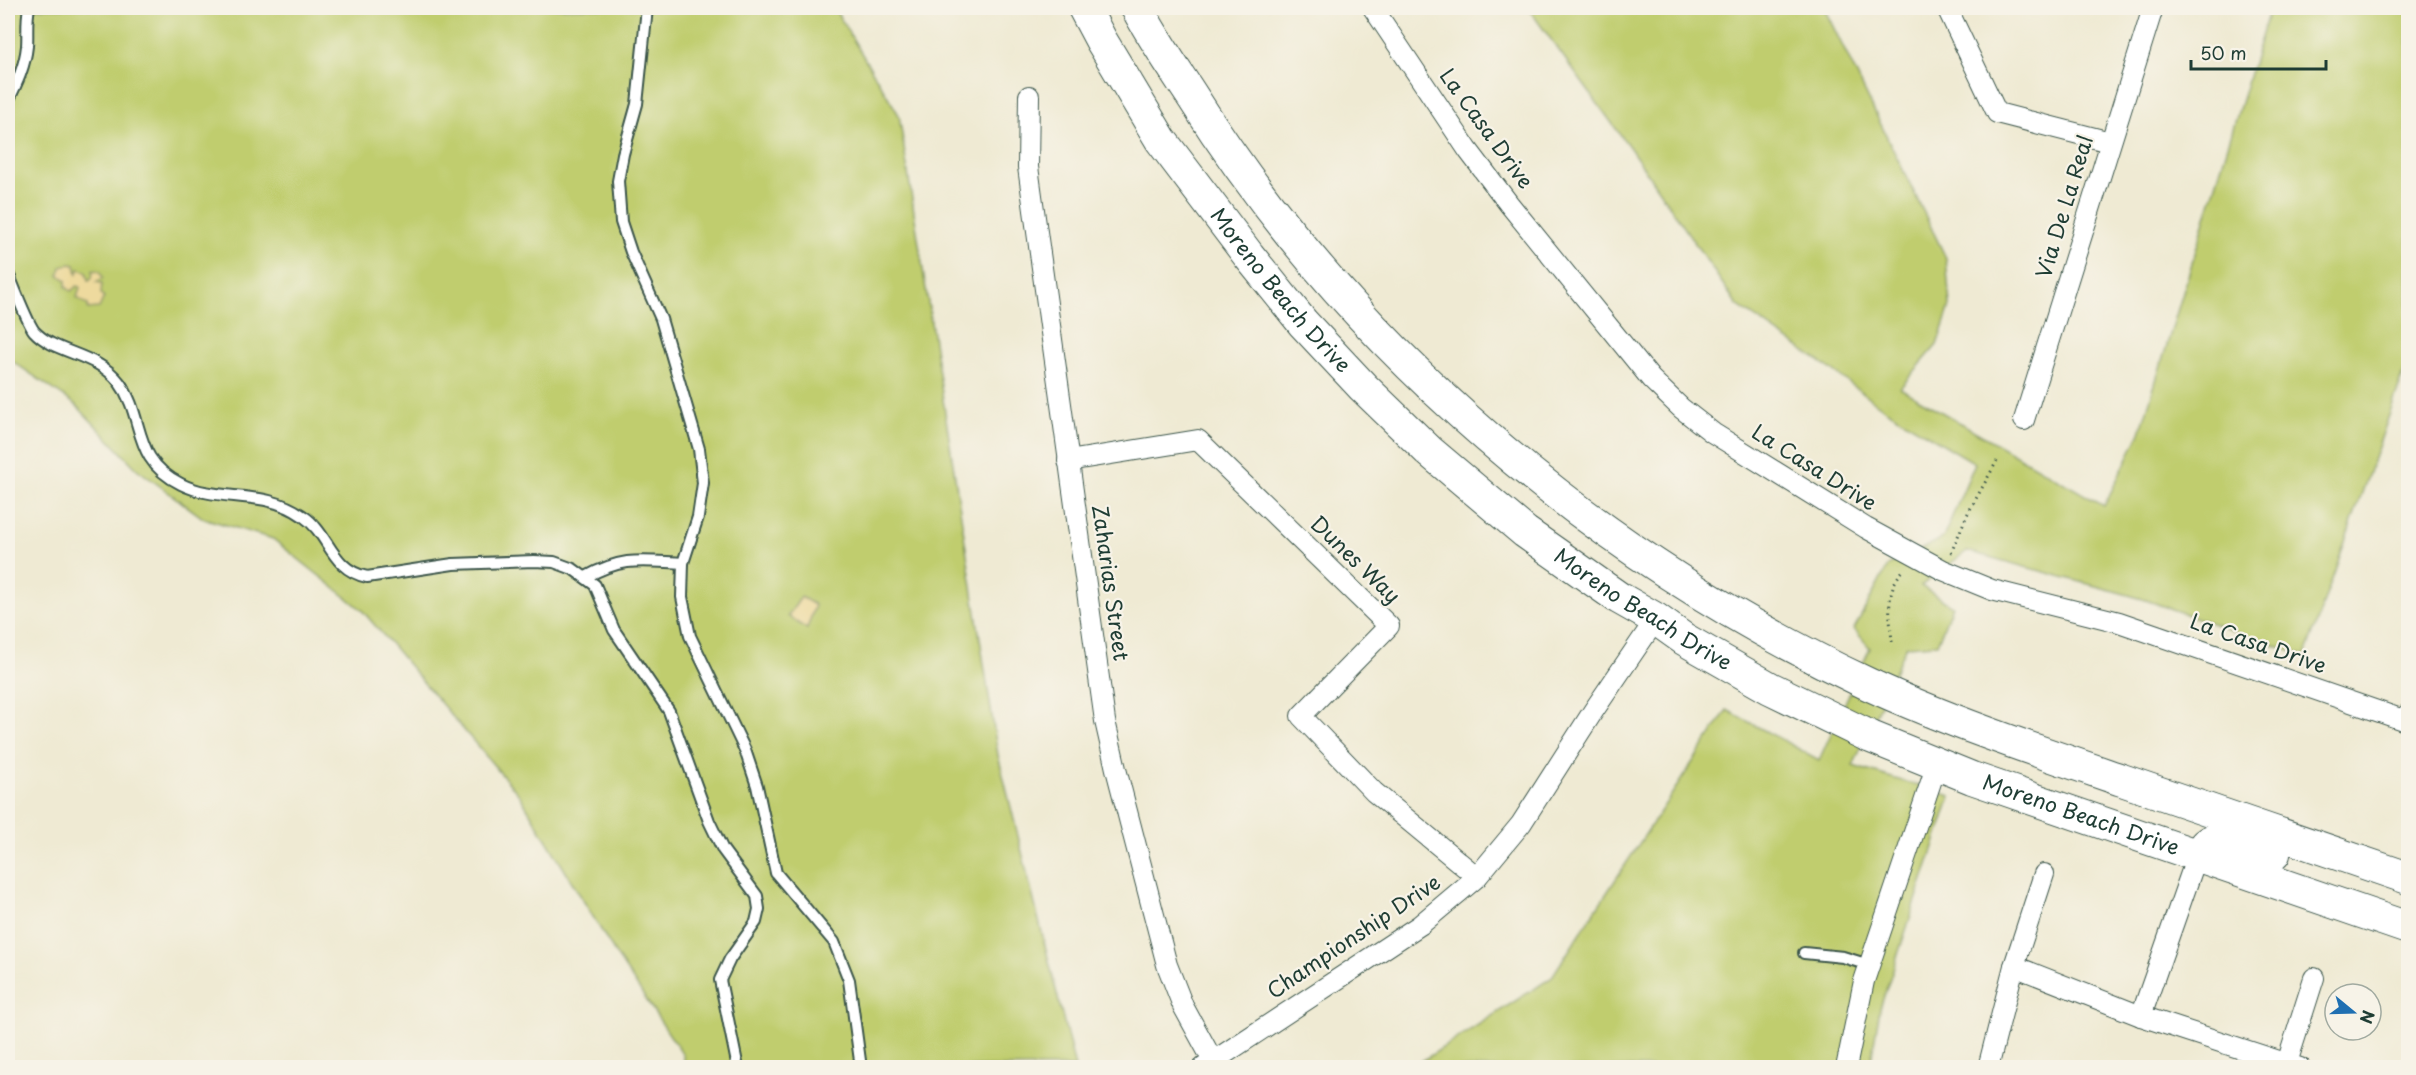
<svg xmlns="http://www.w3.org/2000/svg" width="2416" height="1075" viewBox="0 0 2416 1075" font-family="'Playpen Sans',sans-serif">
<rect width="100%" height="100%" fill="#f7f3e8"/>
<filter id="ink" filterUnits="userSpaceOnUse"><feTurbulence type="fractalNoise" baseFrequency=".0167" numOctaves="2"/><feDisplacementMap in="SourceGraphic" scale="12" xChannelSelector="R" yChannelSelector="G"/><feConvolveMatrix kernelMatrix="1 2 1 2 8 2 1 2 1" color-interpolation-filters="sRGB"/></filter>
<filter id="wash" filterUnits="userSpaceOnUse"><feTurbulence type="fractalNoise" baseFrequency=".008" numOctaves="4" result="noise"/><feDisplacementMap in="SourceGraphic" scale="24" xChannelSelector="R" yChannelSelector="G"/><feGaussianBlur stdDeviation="1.35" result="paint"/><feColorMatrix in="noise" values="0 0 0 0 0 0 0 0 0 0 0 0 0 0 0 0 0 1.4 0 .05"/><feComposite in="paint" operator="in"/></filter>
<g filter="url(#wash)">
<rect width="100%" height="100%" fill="#efead3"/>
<!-- green -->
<g fill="#c0cd6e" stroke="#708551" stroke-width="1.5">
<polygon points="8,8 834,8 899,115 998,755 1075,1067 684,1067 683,1055 615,953 520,796 361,609 273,539 203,518 137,469 76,405 8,358"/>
<polygon points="1528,8 1824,8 1946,258 1950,306 1937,345 1900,388 2104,506 2140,433 2270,8 2408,8 2408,361 2305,656 2143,599 1967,551 1921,586 1952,606 1937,644 1906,646 1853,766 1951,796 1880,1008 1870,1067 1411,1068 1551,978 1727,710 1819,760 1870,648 1854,629 1888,566 1943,538 1975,463 1884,409 1829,368 1737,305 1630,148"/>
</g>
<!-- sand -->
<g fill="#eeda9e" stroke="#868c69" stroke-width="1.5">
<polygon points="70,264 75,265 77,274 79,269 86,271 89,280 92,278 93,270 100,271 103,278 96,282 102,283 101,294 104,297 99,308 88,309 88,305 77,298 80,287 77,286 71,291 66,287 66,280 59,275 61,267"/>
<polygon points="801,597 815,605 807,629 788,616"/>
</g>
</g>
<g filter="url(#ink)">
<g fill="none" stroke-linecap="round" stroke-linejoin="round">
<!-- lane casing -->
<g stroke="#3e574c" stroke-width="14">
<g id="lane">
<polyline points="647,8 637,104 623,154 618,181 621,222 631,252 661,319 699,449 703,483 698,517 683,563 682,597 690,636 745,750 757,786 776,873 834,942 849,980 861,1068"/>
<path d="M8 101C17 83 25 66 27 46 28 33 26 21 29 8"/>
<path d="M8 273C13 285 27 322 34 331 55 354 97 353 119 382 146 418 130 459 181 484 218 503 264 488 303 516 330 534 330 569 367 577L453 564 534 561 554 562 573 569 595 585 614 630 669 711 709 821 723 850 757 896 759 909 756 922 730 959 720 980 738 1068"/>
<path d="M586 577C624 556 642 561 683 563"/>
<polyline points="1804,953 1843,957 1869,965"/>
</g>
</g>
<!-- street casing -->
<g stroke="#3e574c" stroke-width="22">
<g id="street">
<polyline points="1373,8 1468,150 1509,204 1651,379 1681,408 1713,433 1866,528 1943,570 1992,590 2119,622 2406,721 2408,714"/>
<polyline points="1947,8 1997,113 2110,142"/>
<polyline points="1029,96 1028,167 1105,721 1116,769 1167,965 1183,1006 1213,1061"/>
<polyline points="2024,420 2153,8"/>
<polyline points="1068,461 1198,440 1389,626 1301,716 1374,792 1477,877"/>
<polyline points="2014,966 2044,874"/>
<polyline points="2141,1016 2197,856"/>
<polyline points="2287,1063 2314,978"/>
<polyline points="1203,1068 1420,925 1477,877 1521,824 1594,710 1656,619"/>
<polyline points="1846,1068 1864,981 1937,764"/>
<polyline points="1988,1068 2014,966 2141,1016 2300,1068"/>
</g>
</g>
<!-- primary casing -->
<g stroke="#3e574c" stroke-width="34">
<g id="primary">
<path id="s1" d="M1084 8 1101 40 1161 140 1249 256 1303 323 1363 387 1429 451 1525 532 1619 598 1656 619 1684 639 1770 688 1871 737 1972 778 2408 928"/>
<path d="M1137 8C1153 38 1173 67 1192 96 1353 351 1595 556 1868 684 1950 722 2037 751 2122 780 2217 813 2313 845 2408 878"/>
<path d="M2197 856C2200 852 2203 847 2206 844 2223 830 2256 848 2274 854"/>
</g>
</g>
<!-- path -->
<g stroke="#3e574c" stroke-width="3" stroke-dasharray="1.5 4.5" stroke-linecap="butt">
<polyline points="1951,553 1967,515 1997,461"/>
<path d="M1892 642C1890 616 1884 588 1905 569"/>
</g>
<!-- lane -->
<use href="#lane" stroke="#fff" stroke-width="10"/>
<!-- street -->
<use href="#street" stroke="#fff" stroke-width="20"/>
<!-- primary -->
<use href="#primary" stroke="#fff" stroke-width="32"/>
</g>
</g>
<g text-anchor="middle" stroke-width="4.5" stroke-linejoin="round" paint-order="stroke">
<!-- street labels -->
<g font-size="21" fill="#1f3d34" stroke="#f7f3e8">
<text transform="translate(1486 129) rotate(54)" y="7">La Casa Drive</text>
<text transform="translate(2065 207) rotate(-73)" y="7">Via De La Real</text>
<text dy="7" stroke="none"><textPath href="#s1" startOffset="345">Moreno Beach Drive</textPath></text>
<text transform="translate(1814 468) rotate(32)" y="7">La Casa Drive</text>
<text transform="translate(1355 560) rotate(44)" y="7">Dunes Way</text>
<text transform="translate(1110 583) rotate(82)" y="7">Zaharias Street</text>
<text dy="7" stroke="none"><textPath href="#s1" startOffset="831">Moreno Beach Drive</textPath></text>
<text transform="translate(2258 644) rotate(19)" y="7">La Casa Drive</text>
<text dy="7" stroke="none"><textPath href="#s1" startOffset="1317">Moreno Beach Drive</textPath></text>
<text transform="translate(1354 937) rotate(-34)" y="7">Championship Drive</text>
</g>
</g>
<!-- margin -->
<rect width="2416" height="1075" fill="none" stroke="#f7f3e8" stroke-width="30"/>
<!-- north arrow -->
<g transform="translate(2353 1012) rotate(109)"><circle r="28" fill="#f7f3e8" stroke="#a1aaa0" stroke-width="1.5"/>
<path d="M0-4.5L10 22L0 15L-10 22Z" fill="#1f6fb2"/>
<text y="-9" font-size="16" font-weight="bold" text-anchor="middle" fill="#1f3d34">N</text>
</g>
<!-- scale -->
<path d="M2191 60v9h135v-9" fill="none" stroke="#1f3d34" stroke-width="3"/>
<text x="2200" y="60" font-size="18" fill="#1f3d34" stroke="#f7f3e8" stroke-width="4.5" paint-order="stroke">50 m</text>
</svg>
